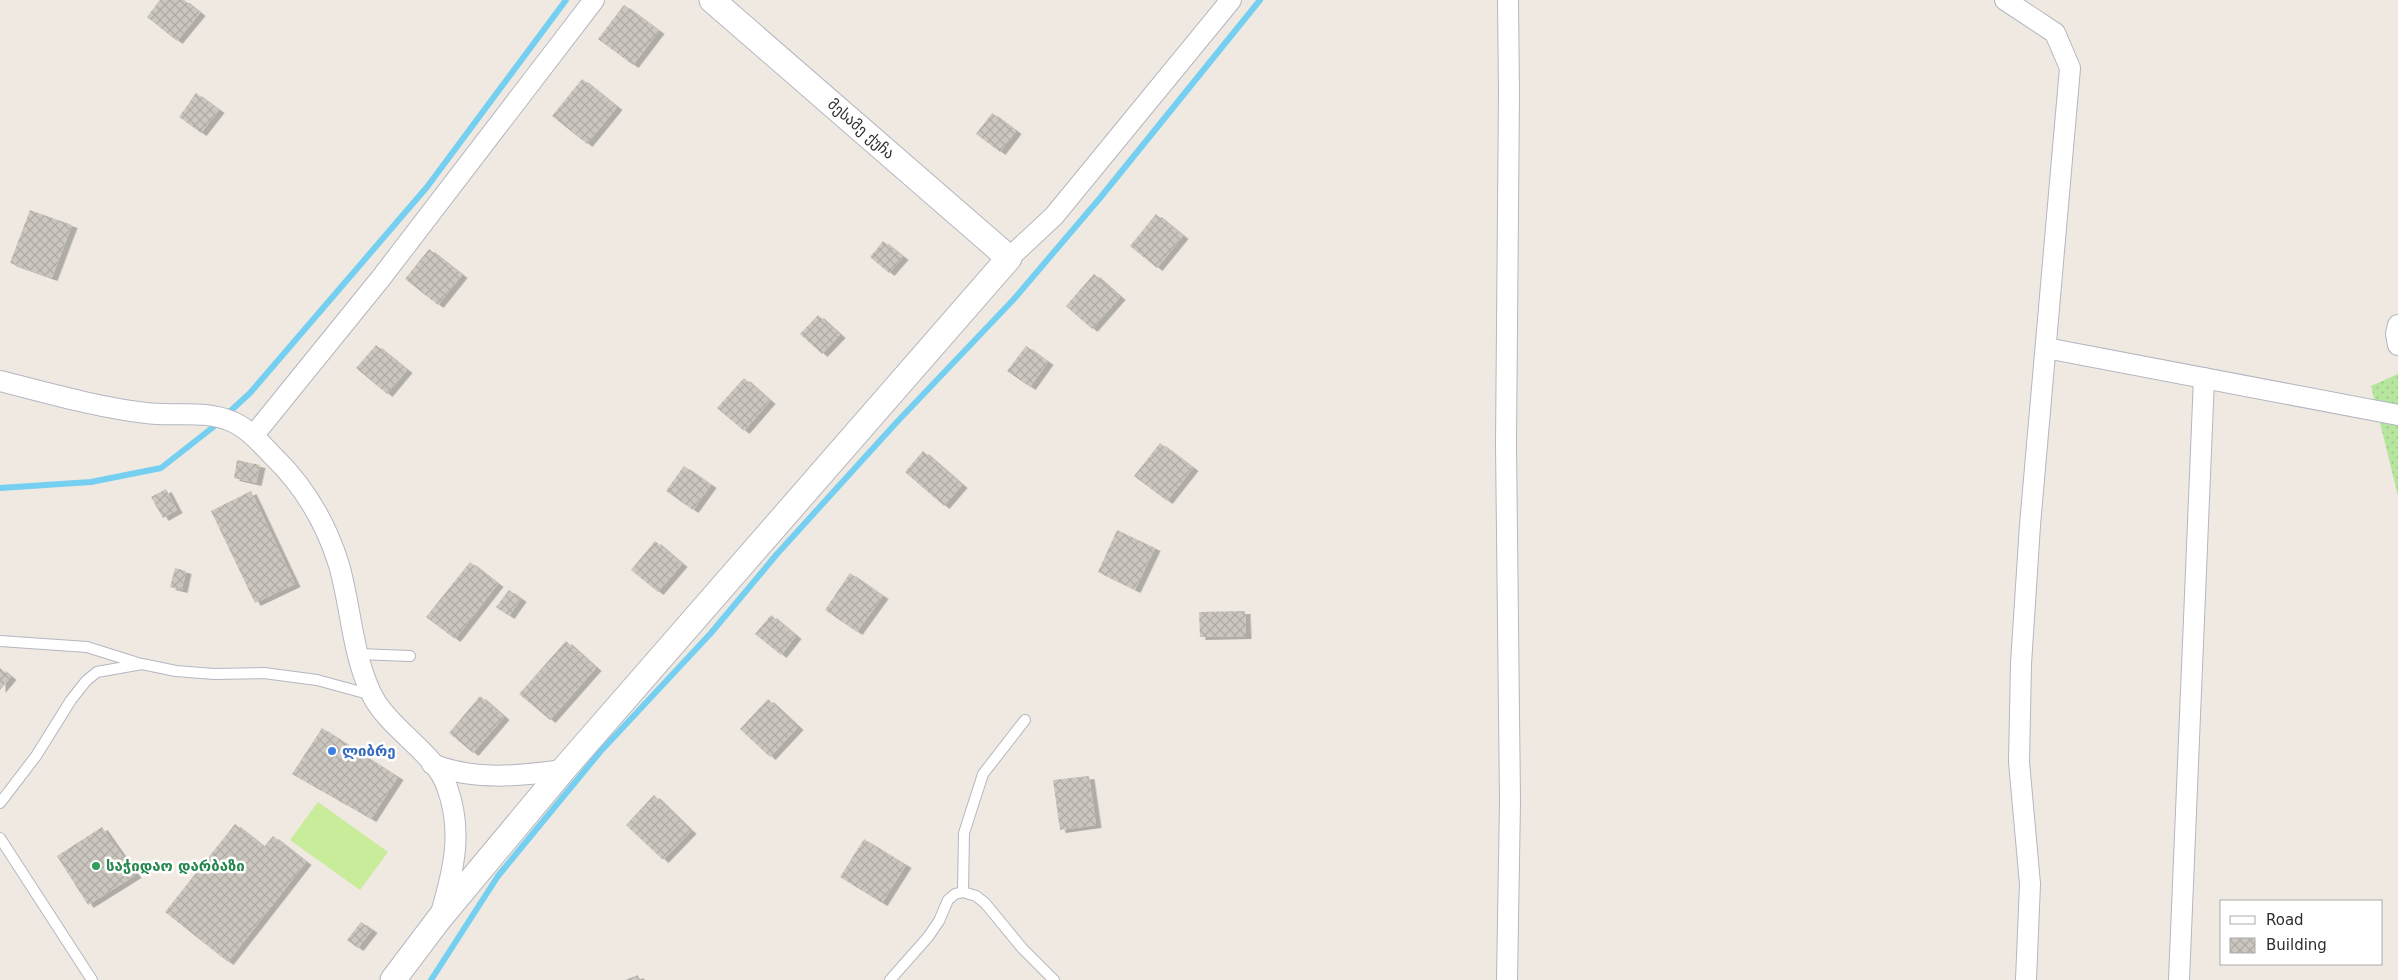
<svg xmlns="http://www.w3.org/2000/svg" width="2398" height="980" viewBox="0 0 2398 980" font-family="'DejaVu Sans','Noto Sans Georgian',sans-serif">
<defs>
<pattern id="green-dots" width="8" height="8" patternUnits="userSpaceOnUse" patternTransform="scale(1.25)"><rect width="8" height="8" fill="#b6e59e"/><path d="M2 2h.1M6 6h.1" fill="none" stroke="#9dc588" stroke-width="1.8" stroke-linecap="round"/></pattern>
<pattern id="building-cross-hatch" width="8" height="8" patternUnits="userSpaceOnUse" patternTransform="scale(1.25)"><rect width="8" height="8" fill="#cbc7bf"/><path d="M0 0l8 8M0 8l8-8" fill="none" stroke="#afaba4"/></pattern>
<filter id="shadow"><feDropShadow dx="5.5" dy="3" stdDeviation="0" flood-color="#0004"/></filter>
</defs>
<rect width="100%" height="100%" fill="#efe9e1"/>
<!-- green -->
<polygon fill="url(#green-dots)" points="2398,374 2398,496 2371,386"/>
<!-- pitch -->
<polygon fill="#c9ec9a" points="318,802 388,852 360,890 290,840"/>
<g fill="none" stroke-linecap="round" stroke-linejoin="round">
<!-- stream -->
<g stroke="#75cff0" stroke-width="6">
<polyline points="0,488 91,482 161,468 212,428 250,393 427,187 566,0"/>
<polyline points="431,980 498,876 600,752 711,633 777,554 896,423 1014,299 1100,198 1260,0"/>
</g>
</g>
<!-- building -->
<g fill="url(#building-cross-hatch)" filter="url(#shadow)">
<polygon points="160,0 184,0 200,13 177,41 147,17"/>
<polygon points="624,5 659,31 633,65 598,39"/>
<polygon points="582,79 617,107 587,144 552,116"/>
<polygon points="196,93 219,110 201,133 179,117"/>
<polygon points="992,113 1016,131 1000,152 976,134"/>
<polygon points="30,210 72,225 52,278 10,263"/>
<polygon points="1156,214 1183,236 1157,268 1130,246"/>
<polygon points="883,241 903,257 889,273 870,257"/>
<polygon points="429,249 462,275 438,305 405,279"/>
<polygon points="1094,274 1120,297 1092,329 1066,306"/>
<polygon points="818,315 840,335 822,354 800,334"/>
<polygon points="376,345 407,370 387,394 356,368"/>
<polygon points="1026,346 1048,362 1030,387 1007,371"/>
<polygon points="744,378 770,401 744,431 717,408"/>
<polygon points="1160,443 1193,468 1167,501 1134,476"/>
<polygon points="923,451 962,485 944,506 905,472"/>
<polygon points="237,460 260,465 256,483 234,478"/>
<polygon points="684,466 711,485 693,510 666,491"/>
<polygon points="166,489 177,510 163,518 151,497"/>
<polygon points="251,491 295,584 255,603 211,511"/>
<polygon points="1117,530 1155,548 1135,590 1098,572"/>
<polygon points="655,541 682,564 658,592 631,570"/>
<polygon points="470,562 498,584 455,639 426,617"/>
<polygon points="175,568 186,571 182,590 170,587"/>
<polygon points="850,573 883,596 857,632 825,610"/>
<polygon points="509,590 521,599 509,616 496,607"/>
<polygon points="1245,611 1246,636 1200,637 1199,612"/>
<polygon points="771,615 796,636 781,655 755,634"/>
<polygon points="566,641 596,668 550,720 519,694"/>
<polygon points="0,668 11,677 0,690"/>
<polygon points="480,696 504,717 473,753 449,733"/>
<polygon points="768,699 798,727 770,757 740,729"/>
<polygon points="322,728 398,777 371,819 292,774"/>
<polygon points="1089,776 1096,825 1060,830 1053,780"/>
<polygon points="654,795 691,831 663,860 626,825"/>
<polygon points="235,824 264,847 273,836 306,862 228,962 165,912"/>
<polygon points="102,827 136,875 88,905 57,856"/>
<polygon points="864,839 906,865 882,903 840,877"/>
<polygon points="361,922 372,930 358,948 347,940"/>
<polygon points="638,975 640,980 625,980"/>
</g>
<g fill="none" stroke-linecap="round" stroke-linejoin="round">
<!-- service casing -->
<g stroke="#b4b7c1" stroke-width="12">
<g id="service">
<polyline points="0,641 87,647 138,663"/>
<polyline points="358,654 410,656"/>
<polyline points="0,803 36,756 71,700 86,681 97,672 142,664 176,671 214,674 264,673 317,680 372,695"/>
<polyline points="0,838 92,980"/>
<polyline points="963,892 964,833 983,774 1025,720"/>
<polyline points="890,980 928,937 939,921 948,900 955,894 963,892 976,896 985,903 1022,948 1054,980"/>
</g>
</g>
<!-- minor casing -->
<g stroke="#b4b7c1" stroke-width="22">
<g id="minor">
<polyline points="2005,0 2055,33 2070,68 2030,525 2021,664 2019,762 2030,884 2026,980"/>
<polyline points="1009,258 1054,216 1231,0"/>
<polyline points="2398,325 2396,334 2398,345"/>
<polyline points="2046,348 2398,415"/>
<path d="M0 381C48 393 96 407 146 413 175 417 204 409 233 422 249 429 261 444 273 456 304 486 326 523 339 565 351 607 352 653 371 693 387 728 436 753 447 787 463 831 454 869 441 913"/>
<polyline points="253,436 381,278 594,0"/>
<path d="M432 764C474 781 519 776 563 770"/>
<polyline points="1507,980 1510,801 1506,444 1509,93 1508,0"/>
<polyline points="2179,980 2204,378"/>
</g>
</g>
<!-- tertiary casing -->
<g stroke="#b4b7c1" stroke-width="27">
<polyline id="tertiary" points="393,980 439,919 563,770 1009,258 712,0"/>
</g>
<!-- service -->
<use href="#service" stroke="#fff" stroke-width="10"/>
<!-- minor -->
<use href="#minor" stroke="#fff" stroke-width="20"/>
<!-- tertiary -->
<use href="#tertiary" stroke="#fff" stroke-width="25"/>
</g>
<!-- markers -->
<circle fill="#3f7fe0" stroke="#fff" stroke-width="2" cx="332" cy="751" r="5"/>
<circle fill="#2e9e5b" stroke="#fff" stroke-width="2" cx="96" cy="866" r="5"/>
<g text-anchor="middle" stroke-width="5" stroke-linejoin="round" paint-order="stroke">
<!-- street labels -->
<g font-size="15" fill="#2e2e2e" stroke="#fff">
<text transform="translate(861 129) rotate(41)" y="5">მესამე ქუჩა</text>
</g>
<!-- shop labels -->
<g font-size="15" font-weight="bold" fill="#366cbe" stroke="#fff" text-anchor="start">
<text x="342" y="756">ლიბრე</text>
</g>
<!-- leisure labels -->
<g font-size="15" font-weight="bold" fill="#27864d" stroke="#fff" text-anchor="start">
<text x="106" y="871">საჭიდაო დარბაზი</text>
</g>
</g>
<!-- legend -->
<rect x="2220" y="900" width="162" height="65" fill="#ffffff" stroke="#ababab"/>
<rect x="2230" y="916" width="25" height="8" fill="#ffffff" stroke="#ababab"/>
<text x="2266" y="925" font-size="15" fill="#2e2e2e">Road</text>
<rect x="2230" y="938" width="25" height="15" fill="url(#building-cross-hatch)" stroke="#ababab"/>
<text x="2266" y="950" font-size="15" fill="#2e2e2e">Building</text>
</svg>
